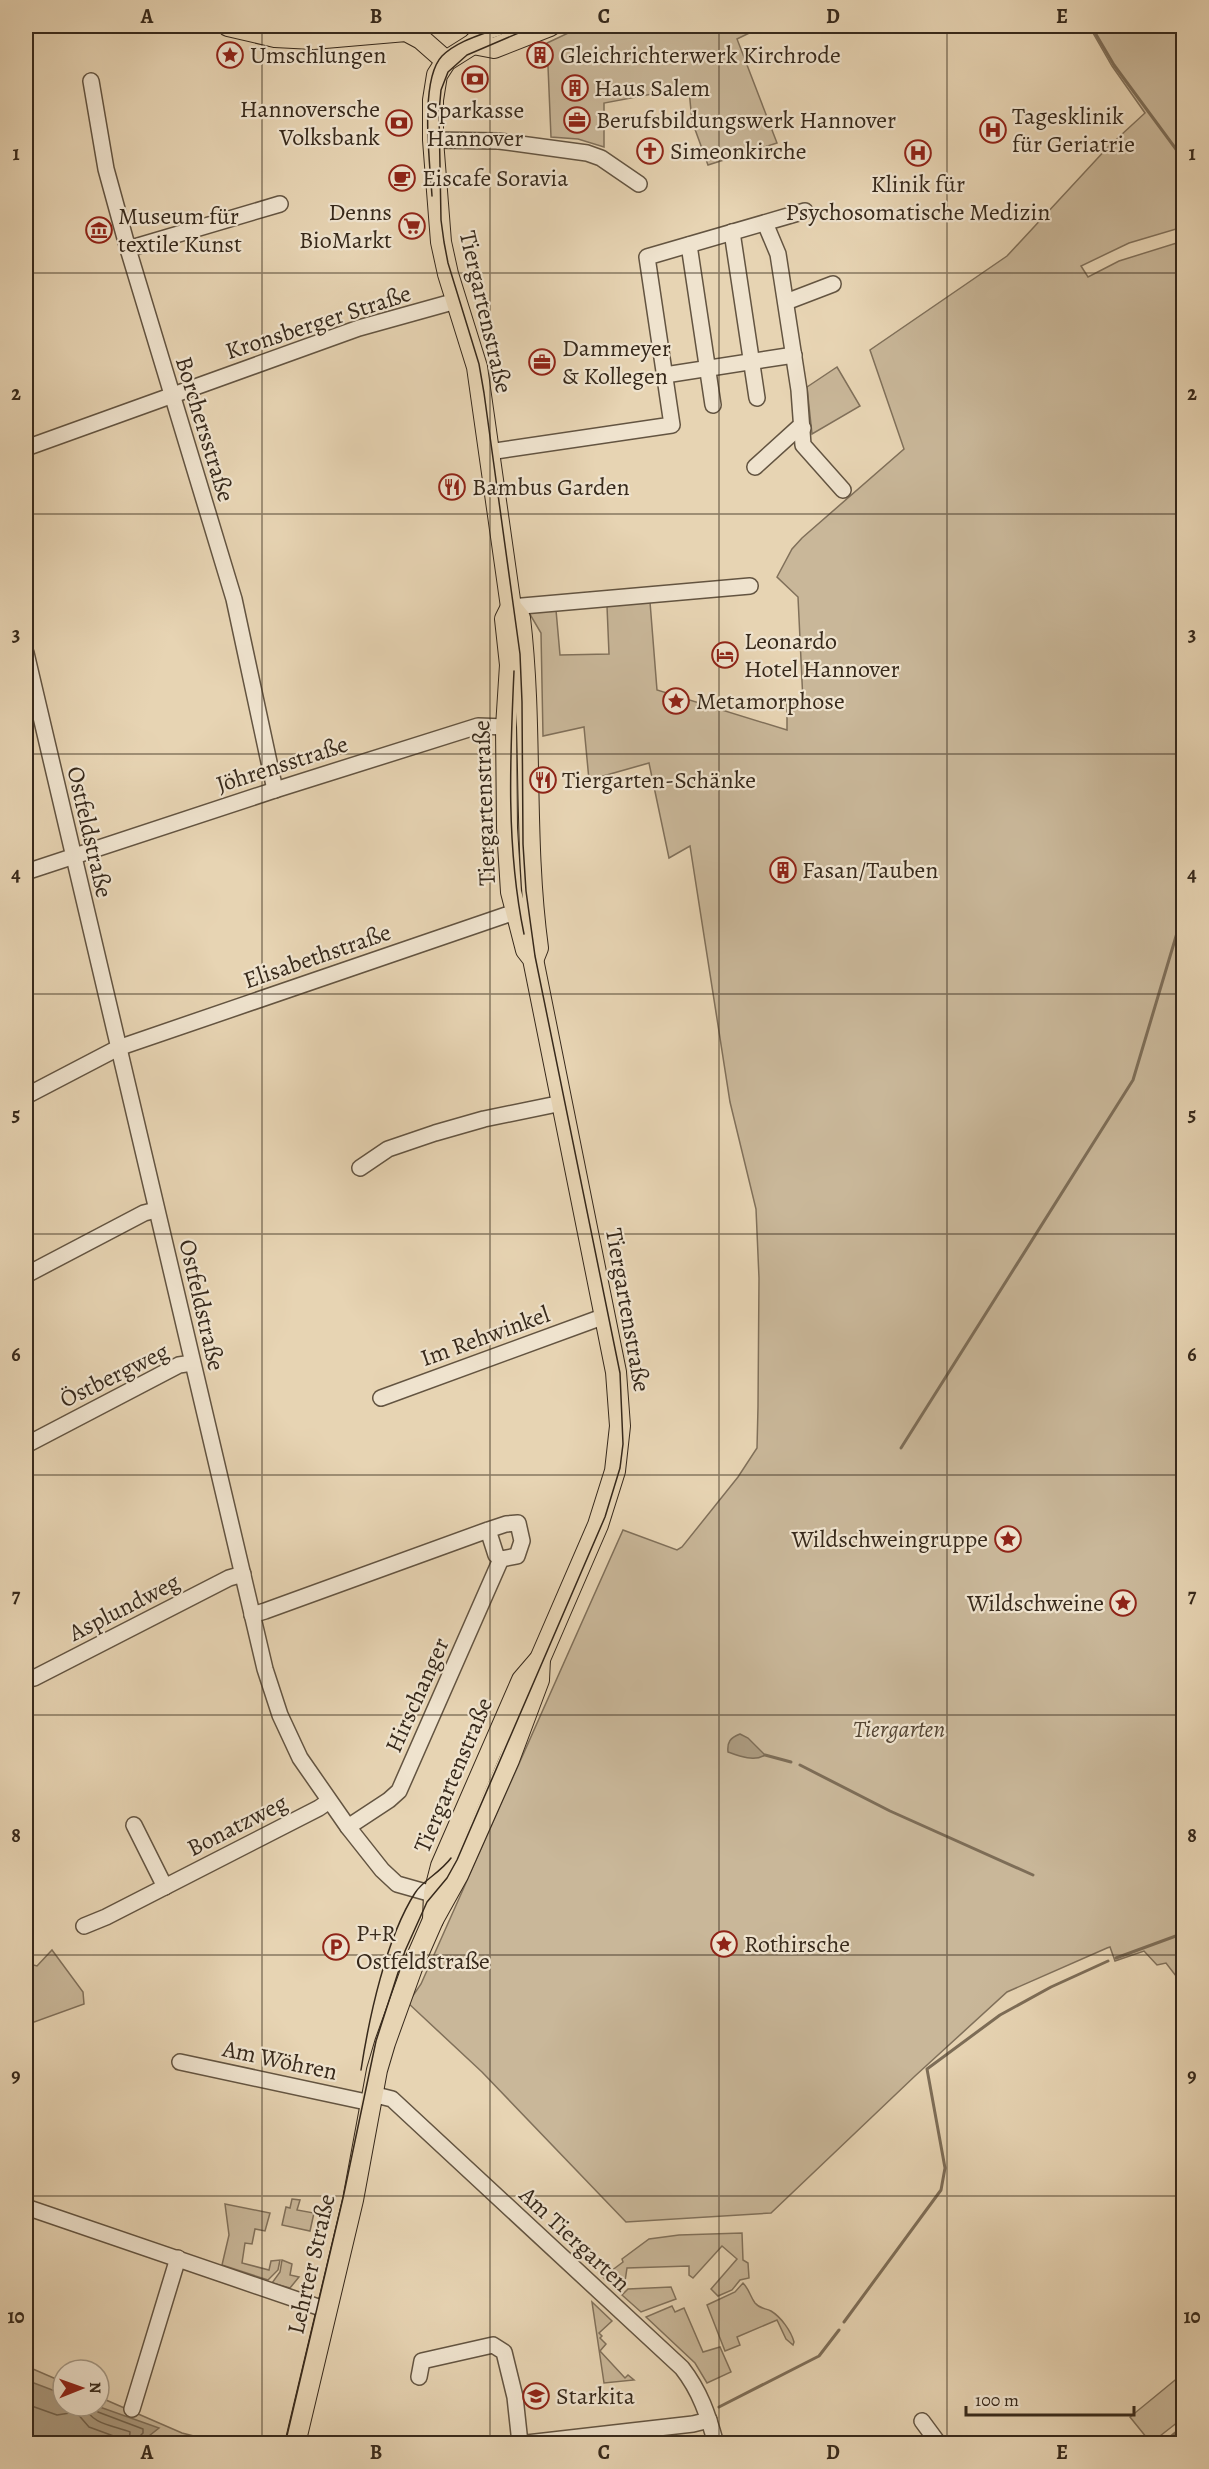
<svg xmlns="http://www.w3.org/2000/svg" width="1209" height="2469" viewBox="0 0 1209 2469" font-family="Alegreya,serif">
<rect width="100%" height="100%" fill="#e7d4b3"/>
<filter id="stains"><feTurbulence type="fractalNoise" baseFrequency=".00333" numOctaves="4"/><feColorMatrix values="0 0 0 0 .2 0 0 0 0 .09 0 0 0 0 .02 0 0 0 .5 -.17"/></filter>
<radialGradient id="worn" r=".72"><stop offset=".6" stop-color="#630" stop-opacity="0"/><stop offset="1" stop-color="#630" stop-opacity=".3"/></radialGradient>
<!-- green -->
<g fill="#c9b799" stroke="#80705a" stroke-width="1.5">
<polygon points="583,26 764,26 737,39 777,143 708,165 692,121 689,90 663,92 604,103 604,147 578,139 551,137 547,43"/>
<polygon points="1089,26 1183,26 1183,227 1129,243 1081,266 1088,277 1119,261 1183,241 1183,1985 1166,1963 1157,1965 1144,1951 1115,1961 1110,1947 1107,1948 1007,1992 915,2076 771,2213 626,2222 482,2072 408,2003 421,1984 623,1530 677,1550 682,1547 738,1477 757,1448 758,1407 759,1278 756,1209 730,1102 690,846 669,858 649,763 589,780 584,727 543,736 541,633 528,611 556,610 560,655 609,654 607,606 650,602 657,690 787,730 787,704 803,702 798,597 777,577 792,549 802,538 904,449 870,350 1007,256 1108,147 1145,113 1112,66"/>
<polygon points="837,367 860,406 812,434 807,387"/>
<polygon points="52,1950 83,1992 84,2004 26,2025 26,1963 37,1966"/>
<polygon points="292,2199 300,2200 297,2210 314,2213 310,2231 282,2225 286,2207 290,2208"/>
<polygon points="225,2204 270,2213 265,2231 255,2229 252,2244 245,2243 242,2263 269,2270 271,2261 280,2260 278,2270 268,2280 222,2265 229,2235"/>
<polygon points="742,2233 743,2260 748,2263 749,2278 740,2280 732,2290 718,2296 711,2289 737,2259 722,2246 693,2278 689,2275 689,2266 627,2268 624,2288 620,2292 603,2277 623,2262 622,2259 649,2239 679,2235"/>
<polygon points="282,2260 292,2264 290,2275 299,2277 290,2288 272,2283 280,2272"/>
<path d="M743 2283C749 2289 750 2296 755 2303 760 2309 765 2308 771 2311 781 2317 791 2331 794 2342L793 2345 786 2339 777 2320 737 2337 740 2345 725 2351 707 2305 735 2292Z"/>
<polygon points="671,2287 676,2299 641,2312 622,2295 628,2289"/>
<polygon points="592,2302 612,2321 599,2333 602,2336 600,2338 606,2344 600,2351 625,2378 628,2375 634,2380 604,2383"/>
<polygon points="672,2306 675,2312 684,2308 703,2352 720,2347 731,2372 707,2383 695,2363 646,2317"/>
<polygon points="26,2366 63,2382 63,2406 99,2406 99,2397 182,2433 221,2443 26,2443"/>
<polygon points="1180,2376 1183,2380 1183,2418 1151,2443 1130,2417"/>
</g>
<!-- water -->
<g fill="#ab9a7f" stroke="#7d6d57" stroke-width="1.5">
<path d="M740 1734 748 1738 765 1755C754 1762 739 1756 728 1752 727 1742 730 1738 740 1734Z"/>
<polygon points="26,2380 63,2394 63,2406 97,2406 159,2428 140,2443 26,2443"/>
</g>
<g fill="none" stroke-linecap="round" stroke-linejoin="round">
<!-- shore -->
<g stroke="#71624d" stroke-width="1.5">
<polyline points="26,2404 57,2415 76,2412 89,2427 119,2438 120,2444"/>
<path d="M86 2406C89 2424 115 2426 130 2432L129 2444"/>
<polyline points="93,2406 98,2412 143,2429 143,2433 138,2438 137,2444"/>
</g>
<!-- stream -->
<g stroke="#7d6d57" stroke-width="3">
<polyline points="1091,26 1114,65 1184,160"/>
<polyline points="901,1448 1133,1080 1177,933"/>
<polyline points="765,1755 791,1762"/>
<polyline points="800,1765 890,1811 1033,1875"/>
<polyline points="1116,1958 1184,1933"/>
<polyline points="844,2322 941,2190 945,2168 927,2069 1000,2015 1051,1987 1108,1961"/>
<polyline points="719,2407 819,2356 839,2330"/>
<polyline points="1162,2444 1184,2426"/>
</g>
<!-- minor casing -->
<g stroke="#635441" stroke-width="18">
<g id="minor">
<polyline points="91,81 106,169 128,249 234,599 275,790"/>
<polyline points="433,140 499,141 587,153 601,158 639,184"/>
<polyline points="765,223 778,254 799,390 803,445 843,490"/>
<polyline points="732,232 757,398"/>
<polyline points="689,245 713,405"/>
<polyline points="128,249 280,204"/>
<polyline points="786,302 833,284"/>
<polyline points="665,375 794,355"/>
<polyline points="26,448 359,328 456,301"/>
<polyline points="489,452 672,425 647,257 805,211"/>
<polyline points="755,467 798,428 803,428"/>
<polyline points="511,607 750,586"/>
<polyline points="26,653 265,1669 280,1715 300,1758 348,1827 382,1870 397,1884 443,1897"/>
<polyline points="26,872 275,790 478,726 506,727"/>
<polyline points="26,1096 118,1048 506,915 525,911"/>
<polyline points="360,1168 388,1149 435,1133 484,1119 562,1103"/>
<polyline points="26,1275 144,1213 156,1210"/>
<polyline points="381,1398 605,1316"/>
<polyline points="26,1445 179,1365 192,1363"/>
<polyline points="252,1615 265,1611 488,1530 506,1524 518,1523 522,1541 517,1556 501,1559 496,1555 488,1530"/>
<polyline points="26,1679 34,1678 229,1578 243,1574"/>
<polyline points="134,1825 165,1887"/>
<polyline points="348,1827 389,1800 399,1791 501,1559"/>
<polyline points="84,1926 106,1917 319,1808 329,1801"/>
<polyline points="180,2062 371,2103"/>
<path d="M372 2094 392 2099 682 2368C700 2391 708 2415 716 2444"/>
<polyline points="26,2207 327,2310"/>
<polyline points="419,2377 422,2361 493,2345 504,2352 515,2397 520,2443"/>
<polyline points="132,2409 178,2258"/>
<polyline points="922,2421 939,2444"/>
<polyline points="518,2444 693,2424 709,2420"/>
</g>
</g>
<!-- major casing -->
<g stroke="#37291b" stroke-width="22">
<g id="major">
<polyline points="228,26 275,37 313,39 406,31 421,39 446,61"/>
<path d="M496 26 487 29 473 44 446 61 437 75 433 100V140L441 242 448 274 477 367 511 607 520 618C533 728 523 838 538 948L534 958"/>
<polyline points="473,44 494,48 550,26"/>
<polyline points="433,1920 434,1893 441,1866 522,1680 540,1659 598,1525 615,1471 620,1426 616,1372 533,959 526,950 511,892 507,828 506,727 510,665 505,619 511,607"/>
<polyline points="295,2444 353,2200 377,2070 385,2043 412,1968 433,1920 458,1875 509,1760 539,1680 540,1659"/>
</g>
</g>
<!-- minor -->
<use href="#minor" stroke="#efe3ce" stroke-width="15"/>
<!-- major -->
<use href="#major" stroke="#e7d4b3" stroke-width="20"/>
<!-- tram -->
<g stroke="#37291b" stroke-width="1.5">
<path d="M432 196C430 164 419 80 442 56 458 40 484 34 504 26"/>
<path d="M514 671C510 758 506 847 524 934"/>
<path d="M361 2070C369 2018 386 1938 415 1893 422 1881 440 1873 451 1858"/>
<polyline points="285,2444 343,2198 376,2041 405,1951 427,1902 447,1878 457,1860 605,1517 620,1468 623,1444 620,1373 535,956 526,891 523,844 522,702 520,654 484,393 479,364 448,263 444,242 441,220 439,112 441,90 448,72 467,55 535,26"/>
</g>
</g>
<!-- grid -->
<path fill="none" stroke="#37291b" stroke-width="1.5" stroke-opacity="0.55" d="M262 26V2444M490 26V2444M719 26V2444M947 26V2444M26 273H1184M26 514H1184M26 754H1184M26 994H1184M26 1234H1184M26 1475H1184M26 1715H1184M26 1955H1184M26 2196H1184"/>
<!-- icons -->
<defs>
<g id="sight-ring" transform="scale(1.35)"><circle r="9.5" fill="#efe3ce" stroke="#8f2418" stroke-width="1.5"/><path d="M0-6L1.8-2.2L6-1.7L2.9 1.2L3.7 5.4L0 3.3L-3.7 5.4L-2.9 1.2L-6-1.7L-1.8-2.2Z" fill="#8f2418"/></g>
<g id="building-ring" transform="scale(1.35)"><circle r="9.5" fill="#efe3ce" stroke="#8f2418" stroke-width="1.5"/><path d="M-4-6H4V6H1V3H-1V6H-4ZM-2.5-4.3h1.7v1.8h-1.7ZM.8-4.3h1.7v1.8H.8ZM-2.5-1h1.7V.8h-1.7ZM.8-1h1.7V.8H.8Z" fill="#8f2418"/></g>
<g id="bank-ring" transform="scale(1.35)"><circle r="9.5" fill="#efe3ce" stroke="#8f2418" stroke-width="1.5"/><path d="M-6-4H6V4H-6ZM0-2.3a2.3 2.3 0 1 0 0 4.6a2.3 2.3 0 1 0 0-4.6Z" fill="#8f2418"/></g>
<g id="office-ring" transform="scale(1.35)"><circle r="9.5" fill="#efe3ce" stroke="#8f2418" stroke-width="1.5"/><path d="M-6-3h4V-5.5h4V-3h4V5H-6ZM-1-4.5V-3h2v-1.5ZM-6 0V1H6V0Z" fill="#8f2418"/></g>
<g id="hospital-ring" transform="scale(1.35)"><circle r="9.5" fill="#efe3ce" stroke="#8f2418" stroke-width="1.5"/><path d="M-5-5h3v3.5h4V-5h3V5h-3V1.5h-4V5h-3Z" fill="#8f2418"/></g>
<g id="church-ring" transform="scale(1.35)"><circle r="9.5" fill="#efe3ce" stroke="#8f2418" stroke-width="1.5"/><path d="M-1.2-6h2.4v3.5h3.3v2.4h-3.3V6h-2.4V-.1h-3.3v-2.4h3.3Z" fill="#8f2418"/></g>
<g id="cafe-ring" transform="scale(1.35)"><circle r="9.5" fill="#efe3ce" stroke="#8f2418" stroke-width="1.5"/><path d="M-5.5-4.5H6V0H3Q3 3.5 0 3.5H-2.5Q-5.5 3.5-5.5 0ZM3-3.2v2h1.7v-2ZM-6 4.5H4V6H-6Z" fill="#8f2418"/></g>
<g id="supermarket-ring" transform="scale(1.35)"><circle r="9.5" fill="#efe3ce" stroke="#8f2418" stroke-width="1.5"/><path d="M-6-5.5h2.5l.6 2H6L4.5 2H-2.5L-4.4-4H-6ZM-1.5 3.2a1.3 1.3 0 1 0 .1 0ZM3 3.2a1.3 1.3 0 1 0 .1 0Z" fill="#8f2418"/></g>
<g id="museum-ring" transform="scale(1.35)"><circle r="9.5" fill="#efe3ce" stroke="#8f2418" stroke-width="1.5"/><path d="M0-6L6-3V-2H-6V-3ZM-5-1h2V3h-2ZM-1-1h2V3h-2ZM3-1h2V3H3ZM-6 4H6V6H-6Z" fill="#8f2418"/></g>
<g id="restaurant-ring" transform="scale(1.35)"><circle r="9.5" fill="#efe3ce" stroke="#8f2418" stroke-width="1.5"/><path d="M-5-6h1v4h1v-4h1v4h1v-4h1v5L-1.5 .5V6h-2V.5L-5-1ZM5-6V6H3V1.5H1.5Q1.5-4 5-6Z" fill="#8f2418"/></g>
<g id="hotel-ring" transform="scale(1.35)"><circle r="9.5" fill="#efe3ce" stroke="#8f2418" stroke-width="1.5"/><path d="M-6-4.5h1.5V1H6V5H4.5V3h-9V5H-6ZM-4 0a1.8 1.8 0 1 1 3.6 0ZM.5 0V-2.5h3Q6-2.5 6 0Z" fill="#8f2418"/></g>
<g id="parking-ring" transform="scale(1.35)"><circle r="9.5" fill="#efe3ce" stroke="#8f2418" stroke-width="1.5"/><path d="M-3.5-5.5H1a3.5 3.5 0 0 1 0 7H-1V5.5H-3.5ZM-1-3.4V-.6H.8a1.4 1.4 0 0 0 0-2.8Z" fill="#8f2418"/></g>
<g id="school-ring" transform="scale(1.35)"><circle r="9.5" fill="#efe3ce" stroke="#8f2418" stroke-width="1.5"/><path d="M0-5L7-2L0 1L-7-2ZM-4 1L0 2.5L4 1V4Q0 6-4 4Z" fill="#8f2418"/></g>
</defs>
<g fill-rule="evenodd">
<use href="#sight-ring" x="230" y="55"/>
<use href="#building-ring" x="540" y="55"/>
<use href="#bank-ring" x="475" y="79"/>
<use href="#building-ring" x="575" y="88"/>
<use href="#office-ring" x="577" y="120"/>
<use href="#bank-ring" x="399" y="123"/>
<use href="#hospital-ring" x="993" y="130"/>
<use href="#church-ring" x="650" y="151"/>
<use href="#hospital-ring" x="918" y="153"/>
<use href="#cafe-ring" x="402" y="178"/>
<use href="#supermarket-ring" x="412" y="226"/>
<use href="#museum-ring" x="99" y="230"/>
<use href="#office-ring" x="542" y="362"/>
<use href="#restaurant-ring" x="452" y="487"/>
<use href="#hotel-ring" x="725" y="655"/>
<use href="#sight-ring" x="676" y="701"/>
<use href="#restaurant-ring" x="543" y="780"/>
<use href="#building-ring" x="783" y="870"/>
<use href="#sight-ring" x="1008" y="1539"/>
<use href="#sight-ring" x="1123" y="1603"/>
<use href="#sight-ring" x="724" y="1944"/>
<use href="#parking-ring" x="336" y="1947"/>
<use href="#school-ring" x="536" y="2396"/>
</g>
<g text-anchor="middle" stroke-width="4.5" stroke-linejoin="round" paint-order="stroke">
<!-- poi labels -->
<g font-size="24" fill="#37291b" stroke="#efe3ce" text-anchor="start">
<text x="250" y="63">Umschlungen</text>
<text x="560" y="63">Gleichrichterwerk Kirchrode</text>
<text x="594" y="96">Haus Salem</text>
<text x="380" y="117" text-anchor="end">Hannoversche<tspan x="380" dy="28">Volksbank</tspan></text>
<text x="475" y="118" text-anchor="middle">Sparkasse<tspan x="475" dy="28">Hannover</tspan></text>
<text x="1012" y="124">Tagesklinik<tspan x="1012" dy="28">für Geriatrie</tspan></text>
<text x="596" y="128">Berufsbildungswerk Hannover</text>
<text x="670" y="159">Simeonkirche</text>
<text x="422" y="186">Eiscafe Soravia</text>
<text x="918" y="192" text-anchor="middle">Klinik für<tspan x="918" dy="28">Psychosomatische Medizin</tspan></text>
<text x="392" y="220" text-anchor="end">Denns<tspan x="392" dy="28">BioMarkt</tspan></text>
<text x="118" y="224">Museum für<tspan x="118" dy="28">textile Kunst</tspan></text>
<text x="562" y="356">Dammeyer<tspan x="562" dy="28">&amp; Kollegen</tspan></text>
<text x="472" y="495">Bambus Garden</text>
<text x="744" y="649">Leonardo<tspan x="744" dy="28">Hotel Hannover</tspan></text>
<text x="696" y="709">Metamorphose</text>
<text x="562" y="788">Tiergarten-Schänke</text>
<text x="802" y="878">Fasan/Tauben</text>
<text x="988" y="1547" text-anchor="end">Wildschweingruppe</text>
<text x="1104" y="1611" text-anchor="end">Wildschweine</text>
<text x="356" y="1941">P+R<tspan x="356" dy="28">Ostfeldstraße</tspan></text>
<text x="744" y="1952">Rothirsche</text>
<text x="556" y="2404">Starkita</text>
</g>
<!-- street labels -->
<g font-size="24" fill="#37291b" stroke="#efe3ce">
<text transform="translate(486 312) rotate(77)" y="8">Tiergartenstraße</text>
<text transform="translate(318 322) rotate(-18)" y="8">Kronsberger Straße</text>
<text transform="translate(205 429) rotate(73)" y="8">Borchersstraße</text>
<text transform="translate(282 764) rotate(-18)" y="8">Jöhrensstraße</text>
<text transform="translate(484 803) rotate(-92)" y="8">Tiergartenstraße</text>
<text transform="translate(90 832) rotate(77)" y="8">Ostfeldstraße</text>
<text transform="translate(317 956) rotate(-19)" y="8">Elisabethstraße</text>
<text transform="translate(202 1305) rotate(77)" y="8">Ostfeldstraße</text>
<text transform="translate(628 1310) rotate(80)" y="8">Tiergartenstraße</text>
<text transform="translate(485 1336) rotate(-20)" y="8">Im Rehwinkel</text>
<text transform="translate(114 1375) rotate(-26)" y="8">Östbergweg</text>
<text transform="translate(124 1607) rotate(-27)" y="8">Asplundweg</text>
<text transform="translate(417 1695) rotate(-66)" y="8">Hirschanger</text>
<text transform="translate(453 1775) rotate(-67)" y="8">Tiergartenstraße</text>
<text transform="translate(237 1825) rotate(-27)" y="8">Bonatzweg</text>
<text transform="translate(280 2060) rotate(12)" y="8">Am Wöhren</text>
<text transform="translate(575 2239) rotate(43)" y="8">Am Tiergarten</text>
<text transform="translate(311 2264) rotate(-77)" y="8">Lehrter Straße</text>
</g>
<!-- park labels -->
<g font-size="24" font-style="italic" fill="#544534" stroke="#efe3ce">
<text x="899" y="1737">Tiergarten</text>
</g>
</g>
<!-- margin -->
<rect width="1209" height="2469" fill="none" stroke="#e7d4b3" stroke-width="66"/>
<!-- north arrow -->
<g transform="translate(81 2388) rotate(89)"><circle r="28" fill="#efe3ce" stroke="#a59986" stroke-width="1.5"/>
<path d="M0-4.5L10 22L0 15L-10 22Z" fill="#8f2418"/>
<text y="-9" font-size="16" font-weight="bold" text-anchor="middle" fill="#37291b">N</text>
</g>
<!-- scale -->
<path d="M966 2406v9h168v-9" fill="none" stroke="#37291b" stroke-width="3"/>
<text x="975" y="2406" font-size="18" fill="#37291b" stroke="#efe3ce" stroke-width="4.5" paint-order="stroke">100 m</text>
<rect x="33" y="33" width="1143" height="2403" fill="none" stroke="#37291b" stroke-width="2"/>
<g font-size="20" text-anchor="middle" font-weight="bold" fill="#37291b">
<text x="147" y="23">A</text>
<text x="376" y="23">B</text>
<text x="604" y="23">C</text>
<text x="833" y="23">D</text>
<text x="1062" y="23">E</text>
<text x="16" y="160">1</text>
<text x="1192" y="160">1</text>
<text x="16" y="400">2</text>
<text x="1192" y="400">2</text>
<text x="16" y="641">3</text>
<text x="1192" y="641">3</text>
<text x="16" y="881">4</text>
<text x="1192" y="881">4</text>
<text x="16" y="1121">5</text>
<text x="1192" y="1121">5</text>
<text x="16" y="1361">6</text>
<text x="1192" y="1361">6</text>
<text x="16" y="1602">7</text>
<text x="1192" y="1602">7</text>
<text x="16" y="1842">8</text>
<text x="1192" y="1842">8</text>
<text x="16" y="2082">9</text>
<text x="1192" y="2082">9</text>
<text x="16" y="2323">10</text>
<text x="1192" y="2323">10</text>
<text x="147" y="2459">A</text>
<text x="376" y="2459">B</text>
<text x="604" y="2459">C</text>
<text x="833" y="2459">D</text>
<text x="1062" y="2459">E</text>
</g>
<rect width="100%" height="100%" filter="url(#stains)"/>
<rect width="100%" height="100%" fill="url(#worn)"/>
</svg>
